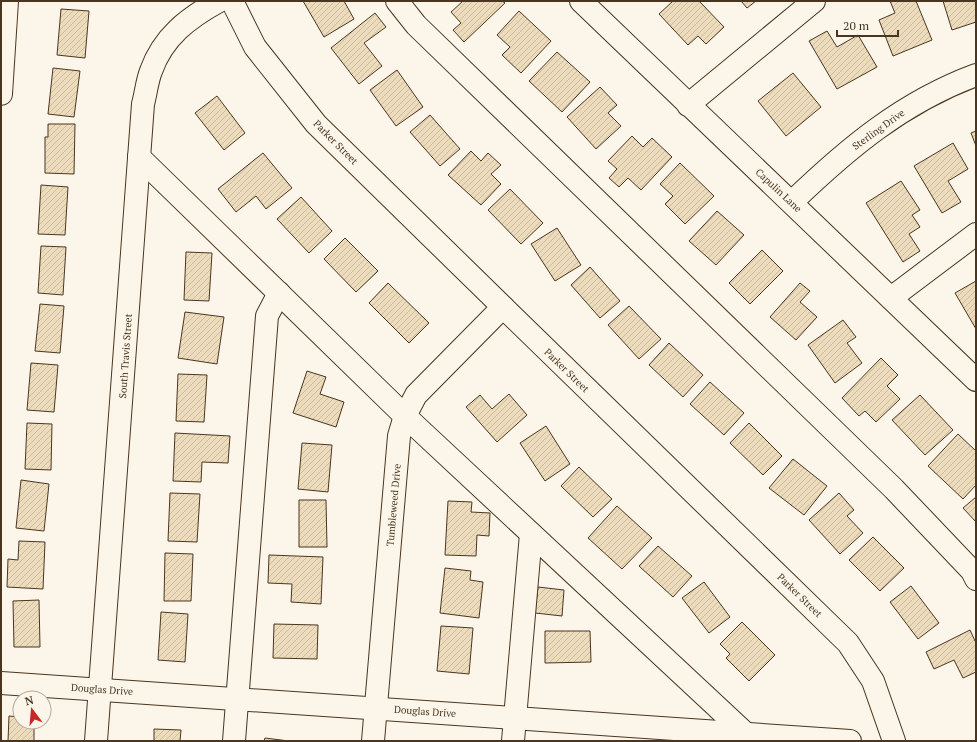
<svg xmlns="http://www.w3.org/2000/svg" width="977" height="742" viewBox="0 0 977 742" font-family="'PT Serif',serif">
<defs>
<pattern id="building-hatch" width="6" height="6" patternUnits="userSpaceOnUse"><rect width="6" height="6" fill="#ecdcbc"/><path d="M-1 1l2-2M0 6l6-6M5 7l2-2" fill="none" stroke="#ccbda1"/></pattern>
</defs>
<rect width="100%" height="100%" fill="#fbf6e9"/>
<!-- building -->
<g fill="url(#building-hatch)" stroke="#4a3520">
<polygon points="303,1 344,1 354,19 324,37"/>
<polygon points="463,1 502,1 505,3 464,42 453,30 461,23 451,12"/>
<polygon points="673,1 699,1 724,27 706,44 698,36 688,45 659,14"/>
<polygon points="741,1 756,1 747,8"/>
<polygon points="890,1 916,1 932,40 893,56 879,20 895,13"/>
<polygon points="943,1 976,1 976,22 952,30"/>
<polygon points="61,9 89,11 85,58 57,55"/>
<polygon points="519,11 551,41 521,73 502,55 510,47 497,35"/>
<polygon points="375,13 386,27 364,43 382,66 359,84 331,48"/>
<polygon points="827,31 837,47 858,35 877,67 837,89 809,41"/>
<polygon points="557,52 590,82 562,112 529,81"/>
<polygon points="53,68 80,71 74,117 48,114"/>
<polygon points="397,70 423,107 396,126 370,90"/>
<polygon points="793,73 821,107 786,136 758,101"/>
<polygon points="600,87 617,105 608,113 621,126 596,149 567,117"/>
<polygon points="217,96 245,133 224,150 195,113"/>
<polygon points="430,115 460,149 440,166 410,132"/>
<polygon points="48,124 75,124 74,174 45,173 45,137 48,137"/>
<polygon points="976,131 976,146 971,133"/>
<polygon points="632,136 643,147 652,138 672,157 641,190 628,178 619,187 609,178 617,169 608,161"/>
<polygon points="953,143 968,169 948,181 961,202 942,213 914,166"/>
<polygon points="471,151 481,161 488,153 501,165 491,174 501,184 481,205 448,175"/>
<polygon points="263,153 292,188 266,209 256,196 236,212 218,189"/>
<polygon points="680,163 714,196 685,224 665,204 673,196 660,184"/>
<polygon points="901,181 920,210 912,215 920,227 909,234 920,251 903,262 866,203"/>
<polygon points="41,185 68,187 65,235 38,234"/>
<polygon points="510,189 543,223 521,244 488,210"/>
<polygon points="301,197 332,231 309,253 277,219"/>
<polygon points="717,211 744,235 716,265 689,241"/>
<polygon points="557,228 581,265 555,281 531,244"/>
<polygon points="345,238 378,271 356,292 324,259"/>
<polygon points="41,246 66,247 63,295 38,293"/>
<polygon points="762,250 783,271 750,304 729,283"/>
<polygon points="186,252 212,253 209,301 184,300"/>
<polygon points="590,267 620,301 600,318 571,285"/>
<polygon points="976,281 976,329 955,293"/>
<polygon points="388,283 429,323 409,343 369,303"/>
<polygon points="800,283 810,291 800,302 817,317 796,340 770,317"/>
<polygon points="40,304 64,306 60,353 35,351"/>
<polygon points="629,306 661,339 639,359 608,325"/>
<polygon points="185,312 224,317 217,364 178,358"/>
<polygon points="843,320 856,337 847,343 862,363 835,383 808,345"/>
<polygon points="669,343 703,375 683,397 649,365"/>
<polygon points="881,358 898,375 887,386 900,399 876,422 865,411 859,416 842,398"/>
<polygon points="31,363 58,365 54,412 27,410"/>
<polygon points="307,371 326,377 320,394 344,402 336,427 293,413"/>
<polygon points="178,374 207,375 204,422 176,421"/>
<polygon points="710,382 744,413 724,435 690,404"/>
<polygon points="509,394 527,415 497,442 466,407 480,395 492,409"/>
<polygon points="920,395 953,430 925,455 892,420"/>
<polygon points="27,423 52,424 51,470 25,469"/>
<polygon points="749,423 782,456 763,475 730,443"/>
<polygon points="546,426 570,464 545,481 520,443"/>
<polygon points="175,433 230,436 228,463 202,462 201,482 173,481"/>
<polygon points="958,434 976,451 976,485 963,499 928,466"/>
<polygon points="302,443 332,445 328,492 298,489"/>
<polygon points="793,459 827,486 804,515 769,488"/>
<polygon points="579,467 612,499 593,517 561,486"/>
<polygon points="21,480 49,484 44,531 16,528"/>
<polygon points="170,493 200,494 197,542 168,541"/>
<polygon points="839,493 854,510 847,516 863,533 840,554 809,520"/>
<polygon points="976,497 976,522 963,508"/>
<polygon points="299,500 326,500 327,547 299,547"/>
<polygon points="448,501 472,502 471,512 490,513 489,536 477,535 476,556 445,555"/>
<polygon points="617,506 652,538 622,569 588,538"/>
<polygon points="873,537 904,568 880,591 849,560"/>
<polygon points="19,541 45,542 43,589 7,587 8,559 18,560"/>
<polygon points="658,546 692,576 673,597 639,566"/>
<polygon points="165,553 193,554 191,601 164,601"/>
<polygon points="269,555 323,557 321,604 291,602 292,584 268,583"/>
<polygon points="445,568 471,571 470,580 483,582 479,618 440,613"/>
<polygon points="704,582 730,617 709,633 682,598"/>
<polygon points="911,586 939,623 918,639 890,602"/>
<polygon points="538,587 564,590 562,616 535,613"/>
<polygon points="39,600 40,647 14,647 13,601"/>
<polygon points="161,612 188,614 185,662 158,660"/>
<polygon points="742,622 775,655 749,681 726,658 730,654 720,644"/>
<polygon points="274,624 318,625 317,659 273,658"/>
<polygon points="441,626 473,628 469,674 437,671"/>
<polygon points="970,630 976,643 976,672 963,678 954,660 934,669 926,652"/>
<polygon points="545,631 590,631 591,662 545,663"/>
<polygon points="9,716 20,717 20,722 34,722 34,741 8,741"/>
<polygon points="154,729 181,730 180,741 154,741"/>
<polygon points="265,738 289,741 264,741"/>
</g>
<g fill="none" stroke-linecap="round" stroke-linejoin="round">
<!-- minor casing -->
<g stroke="#4a3520" stroke-width="24">
<g id="minor">
<polyline points="397,1 416,25 894,489 972,571 976,579"/>
<polyline points="581,1 976,380"/>
<polyline points="1,94 7,1"/>
<polyline points="688,105 814,1"/>
<polyline points="139,157 405,416 745,733 746,738"/>
<path d="M792 202C848 148 903 102 976 75"/>
<polyline points="891,298 976,234"/>
<polyline points="1,683 850,741"/>
<path d="M96 741 143 104C146 93 147 81 151 71 163 37 188 18 219 1"/>
<polyline points="234,741 267,316 279,293"/>
<polyline points="373,741 399,436 405,416 416,395 503,307"/>
<polyline points="513,741 531,534"/>
</g>
</g>
<!-- major casing -->
<g stroke="#4a3520" stroke-width="24">
<polyline id="major" points="232,1 255,47 316,124 503,307 848,643 873,681 894,741"/>
</g>
<!-- minor -->
<use href="#minor" stroke="#fbf6e9" stroke-width="22"/>
<!-- major -->
<use href="#major" stroke="#fbf6e9" stroke-width="22"/>
</g>
<g text-anchor="middle" stroke-width="3" stroke-linejoin="round" paint-order="stroke">
<!-- street labels -->
<g font-size="10" fill="#4a3520" stroke="#fbf6e9">
<text transform="translate(878 129) rotate(-36)" y="4">Sterling Drive</text>
<text transform="translate(336 142) rotate(45)" y="4">Parker Street</text>
<text transform="translate(779 190) rotate(43)" y="4">Capulin Lane</text>
<text transform="translate(125 356) rotate(-86)" y="4">South Travis Street</text>
<text transform="translate(567 370) rotate(44)" y="4">Parker Street</text>
<text transform="translate(393 505) rotate(-85)" y="4">Tumbleweed Drive</text>
<text transform="translate(800 595) rotate(44)" y="4">Parker Street</text>
<text transform="translate(102 689) rotate(4)" y="4">Douglas Drive</text>
<text transform="translate(425 711) rotate(4)" y="4">Douglas Drive</text>
</g>
</g>
<!-- border -->
<rect width="977" height="742" fill="none" stroke="#4a3520" stroke-width="4"/>
<!-- north arrow -->
<g transform="translate(32 710) rotate(344)"><circle r="19" fill="#fbf6e9" stroke="#b4a999"/>
<path d="M0-3L7 15L0 10L-7 15Z" fill="#c62828"/>
<text y="-6" font-size="11" font-weight="bold" text-anchor="middle" fill="#4a3520">N</text>
</g>
<!-- scale -->
<path d="M837 30v6h61v-6" fill="none" stroke="#4a3520" stroke-width="2"/>
<text x="843" y="30" font-size="12" fill="#4a3520" stroke="#fbf6e9" stroke-width="3" paint-order="stroke">20 m</text>
</svg>
